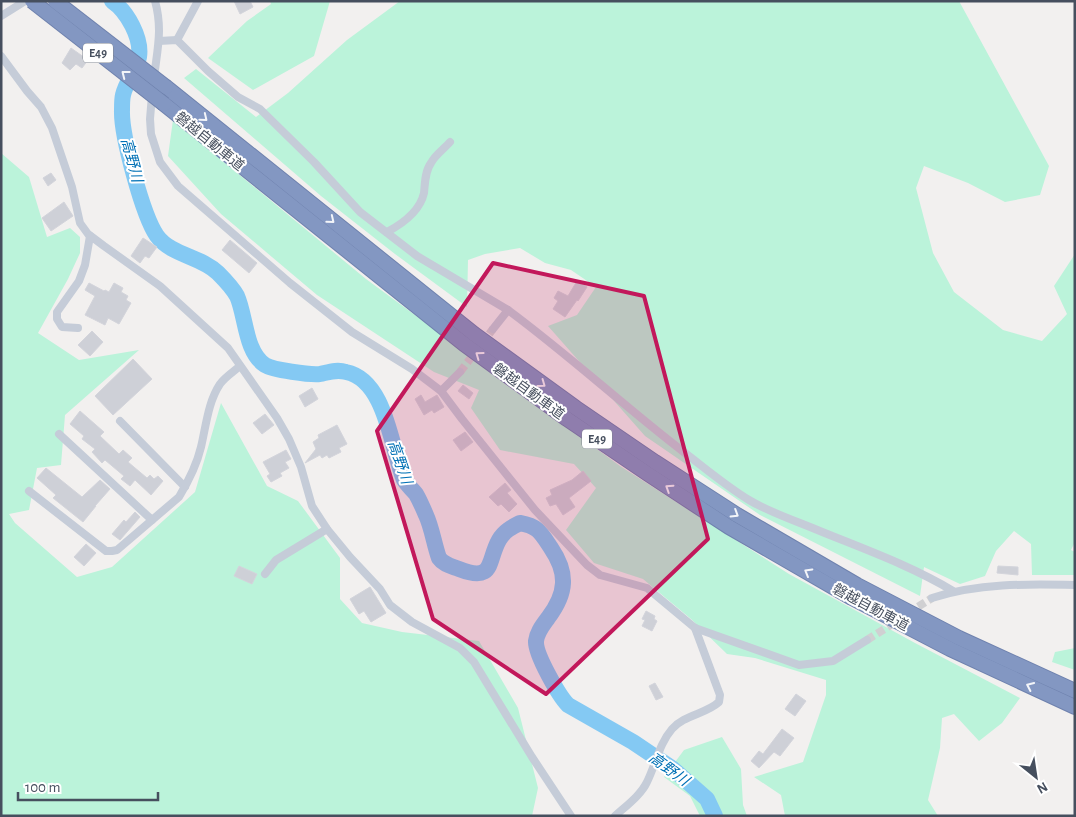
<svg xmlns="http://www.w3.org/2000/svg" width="1076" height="817" viewBox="0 0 1076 817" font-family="'Alegreya Sans','Noto Sans JP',sans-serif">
<rect width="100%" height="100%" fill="#f2f0ef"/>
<!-- green -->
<g fill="#bbf3da">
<polygon points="270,1 330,1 314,56 253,90 208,58 247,21 271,4"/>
<polygon points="400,1 959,1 1049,166 1040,195 1005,202 968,183 924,166 916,188 933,253 954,292 1003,330 1042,341 1067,314 1054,286 1075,254 1075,542 1071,550 1075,552 1075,575 1032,575 1031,544 1014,531 996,551 985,576 960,584 924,567 920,596 760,515 645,436 548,326 577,315 596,287 571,270 545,263 520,248 485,254 468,260 467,307 395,254 321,196 184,78 196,69 256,117 288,93 347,40"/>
<polygon points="173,120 366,279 620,466 789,574 915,643 1020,698 1002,723 979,741 954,714 942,718 940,748 928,800 938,816 785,816 781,795 754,777 803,762 826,695 826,680 755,658 727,654 691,619 643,579 594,563 566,530 596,488 574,464 500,450 471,408 479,390 434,372 317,295 221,214 168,156"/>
<polygon points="1,153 29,177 47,237 70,228 80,237 80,253 68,279 38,333 79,360 139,350 65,415 61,465 37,468 29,510 9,514 15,523 77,577 112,567 195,492 221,403 267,486 298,501 340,558 340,599 362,623 402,632 479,641 518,708 538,788 532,816 1,816"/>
<polygon points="1075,648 1075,670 1052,662 1055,652"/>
<polygon points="722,737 741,769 743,805 747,816 700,816 690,796 664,777 684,750"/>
</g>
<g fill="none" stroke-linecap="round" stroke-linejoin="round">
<!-- river -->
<path stroke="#84c9f3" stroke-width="16" d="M112 1C127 11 142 38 139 57 137 70 126 81 123 95 122 99 122 105 122 110 121 135 143 216 157 236 172 256 201 256 218 273 224 279 232 287 237 296 246 316 245 352 265 365 273 370 310 375 320 374 329 372 337 369 346 372 386 380 391 448 404 480 407 485 412 489 416 494 420 501 423 508 426 515 432 528 434 544 439 558 444 565 451 566 459 569 495 583 487 561 499 540 504 531 512 527 520 523 538 526 541 533 551 548 568 573 567 593 548 618 543 625 537 632 536 641 535 654 559 696 568 705L633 742 673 769 707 799 715 816"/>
</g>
<!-- building -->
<g fill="#ced0d7" stroke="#d3d4db">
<polygon points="234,1 250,1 253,7 240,14"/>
<polygon points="71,48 88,60 82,68 76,64 70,70 62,63"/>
<polygon points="51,173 56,180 48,186 43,178"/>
<polygon points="64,202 73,216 51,231 42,218"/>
<polygon points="143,238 157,247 149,258 145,256 140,263 131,256"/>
<polygon points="230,240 257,263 249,273 222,250"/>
<polygon points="577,281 587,287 578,301 577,300 565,317 553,309 558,301 554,298 558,291 568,296"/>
<polygon points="89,283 104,291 105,290 109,292 114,283 123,288 121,292 128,296 126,300 131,303 119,324 108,318 105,325 85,315 95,296 85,290"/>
<polygon points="92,331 103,342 90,356 78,345"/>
<polygon points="133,359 152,379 113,415 95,396"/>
<polygon points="463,385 473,393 469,399 458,391"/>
<polygon points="312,388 318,399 305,407 299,396"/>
<polygon points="421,395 425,402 437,395 444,407 434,413 432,410 424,415 415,399"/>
<polygon points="80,411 104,432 100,436 119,454 123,450 132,458 128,462 147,478 150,475 154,479 158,476 163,481 151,495 135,480 130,486 121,479 124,476 105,460 102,463 92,452 95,449 82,439 84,436 70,424"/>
<polygon points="265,414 274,425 262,434 253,423"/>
<polygon points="337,425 347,444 339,448 341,452 329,458 327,455 322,458 320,455 305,463 316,449 313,442 319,438 318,435"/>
<polygon points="465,432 473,442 461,451 453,440"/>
<polygon points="286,450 291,459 285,462 289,468 280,473 282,476 271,482 267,476 270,474 263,462"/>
<polygon points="46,468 82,497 100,480 110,489 95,506 96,506 83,522 53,498 56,495 37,478"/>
<polygon points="583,471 591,481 569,498 575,507 563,515 556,504 550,506 546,498 552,495 550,490 572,480"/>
<polygon points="505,483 511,490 507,493 517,504 509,512 501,504 498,506 489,497"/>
<polygon points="135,512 140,517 120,540 112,534 124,520 126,522"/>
<polygon points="86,544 96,553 84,566 74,557"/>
<polygon points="239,566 257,574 252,584 234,576"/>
<polygon points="998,566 1018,567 1018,575 997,573"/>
<polygon points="370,587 386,613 371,622 364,611 359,614 350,599"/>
<polygon points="646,611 655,616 654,619 657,621 652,631 642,626 645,620 642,619"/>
<polygon points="655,683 663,697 656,700 649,686"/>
<polygon points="796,694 806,701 795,716 785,709"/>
<polygon points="782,729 794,738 780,756 774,752 759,768 751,761 759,751 763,754"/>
</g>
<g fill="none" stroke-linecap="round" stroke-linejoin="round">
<!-- minor-tunnel -->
<g stroke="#d0d0d2" stroke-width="8" stroke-dasharray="8 4" stroke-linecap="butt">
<polyline points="460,372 493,329"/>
<polyline points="908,613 932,598"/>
<polyline points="867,640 897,621"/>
</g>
<!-- motorway casing -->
<g stroke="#6f82ae" stroke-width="16">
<g id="motorway">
<polyline points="166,87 474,334 576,408 655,462 737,515 857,585 959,638 1075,691"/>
<polyline points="164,104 464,344 567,419 648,474 729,527 852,598 950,649 1075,707"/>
</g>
</g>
<!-- minor -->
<g stroke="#c5ccd8" stroke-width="8">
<polyline points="1,16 25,1"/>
<polyline points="177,40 198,1"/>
<polyline points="159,41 177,40 208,71 238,97 260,109 314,162 360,212 417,256 508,310 493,329"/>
<polyline points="1,56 27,91 41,107 52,128 72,187 80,223 88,234 104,246 160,286 228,348 277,418 289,439 301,467 312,506 327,529 350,557 380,589 390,605 412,622 460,648 474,662 532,757 571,816"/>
<path d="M154 78C157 50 163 30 155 1"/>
<polyline points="152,95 150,119 151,134 160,162 178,186 290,283 352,332 412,369 441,391 462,419 535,510 587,565 600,575 647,588 695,628 799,665 833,661 867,640"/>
<path d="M387 232C402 224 420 211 424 193 425 183 425 171 431 163 435 155 444 149 450 142"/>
<path d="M508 310C569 355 625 407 685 453 706 469 726 486 749 500 769 512 793 520 815 529 861 548 910 565 953 591"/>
<polyline points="78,328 62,327 57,319 57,312 79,281 85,265 90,236"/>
<polyline points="441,391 460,372"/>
<polyline points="120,421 185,487"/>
<polyline points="59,434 152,520"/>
<path d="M29 491 106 551H112L117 550 179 497C188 482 197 464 201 447 206 426 208 402 220 384 225 377 233 372 240 366"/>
<polyline points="265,574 276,560 327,529"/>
<path d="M932 598C978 583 1026 584 1075 585"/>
<path d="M615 816C626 806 641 795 647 782 656 764 659 744 672 729 684 715 706 714 719 702L720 695 695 628"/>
</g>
<!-- motorway -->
<use href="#motorway" stroke="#8397c2" stroke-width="14"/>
<!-- motorway-bridge casing -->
<g stroke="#6f82ae" stroke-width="16" stroke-linecap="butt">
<g id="motorway-bridge">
<polyline points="32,1 164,104"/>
<polyline points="55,1 166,87"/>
</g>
</g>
<!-- motorway-bridge -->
<use href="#motorway-bridge" stroke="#8397c2" stroke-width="14"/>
</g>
<!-- one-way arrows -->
<defs><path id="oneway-chevron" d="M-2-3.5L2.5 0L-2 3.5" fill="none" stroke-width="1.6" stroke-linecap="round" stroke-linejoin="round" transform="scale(1.25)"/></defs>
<g stroke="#f3f5f9">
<use href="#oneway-chevron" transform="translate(125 74) rotate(-142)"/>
<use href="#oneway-chevron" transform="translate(204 118) rotate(39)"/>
<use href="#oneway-chevron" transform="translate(331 220) rotate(39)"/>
<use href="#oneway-chevron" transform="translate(479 355) rotate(-144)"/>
<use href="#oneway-chevron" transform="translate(542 384) rotate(36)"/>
<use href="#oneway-chevron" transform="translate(669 488) rotate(-147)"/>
<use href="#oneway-chevron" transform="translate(735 514) rotate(32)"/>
<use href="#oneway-chevron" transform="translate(808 572) rotate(-150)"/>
<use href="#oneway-chevron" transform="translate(1030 686) rotate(-155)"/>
</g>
<!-- marked area -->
<path fill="#c2185b" fill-opacity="0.2" stroke="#c2185b" stroke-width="4" stroke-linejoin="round" d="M493 263 644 296 708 539 546 694 433 619 377 431Z"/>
<g text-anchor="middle" stroke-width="4" stroke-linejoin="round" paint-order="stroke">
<!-- shield labels -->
<g fill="#fff" stroke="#7e848e" stroke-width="1">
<rect x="83" y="43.5" width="30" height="19" rx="4"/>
<rect x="582" y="429.5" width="30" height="19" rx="4"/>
</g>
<g font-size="12" font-weight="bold" fill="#464f5e">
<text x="98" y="57">E49</text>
<text x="597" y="443">E49</text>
</g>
<!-- street labels -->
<g font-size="14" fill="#464f5e" stroke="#fff">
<text transform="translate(210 141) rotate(39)" y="5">磐越自動車道</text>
<text transform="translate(529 391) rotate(36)" y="5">磐越自動車道</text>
<text transform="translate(871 607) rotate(28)" y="5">磐越自動車道</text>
</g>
<!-- water labels -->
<g font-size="15" font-style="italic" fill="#0171b6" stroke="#fff">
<text transform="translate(132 160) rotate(75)" y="5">高野川</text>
<text transform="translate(400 462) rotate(71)" y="5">高野川</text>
<text transform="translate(669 769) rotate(36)" y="5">高野川</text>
</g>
</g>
<!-- border -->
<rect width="1076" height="817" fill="none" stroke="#464f5e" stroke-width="5"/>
<!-- north arrow -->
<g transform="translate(1036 777) rotate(150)" stroke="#ffffff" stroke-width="4" paint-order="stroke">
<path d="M0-4L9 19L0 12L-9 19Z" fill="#464f5e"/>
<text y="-8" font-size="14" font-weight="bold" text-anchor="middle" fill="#464f5e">N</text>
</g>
<!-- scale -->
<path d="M18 792v8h140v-8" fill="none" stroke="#464f5e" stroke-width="2.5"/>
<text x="25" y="792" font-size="15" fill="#464f5e" stroke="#ffffff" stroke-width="4" paint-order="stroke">100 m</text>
</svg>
